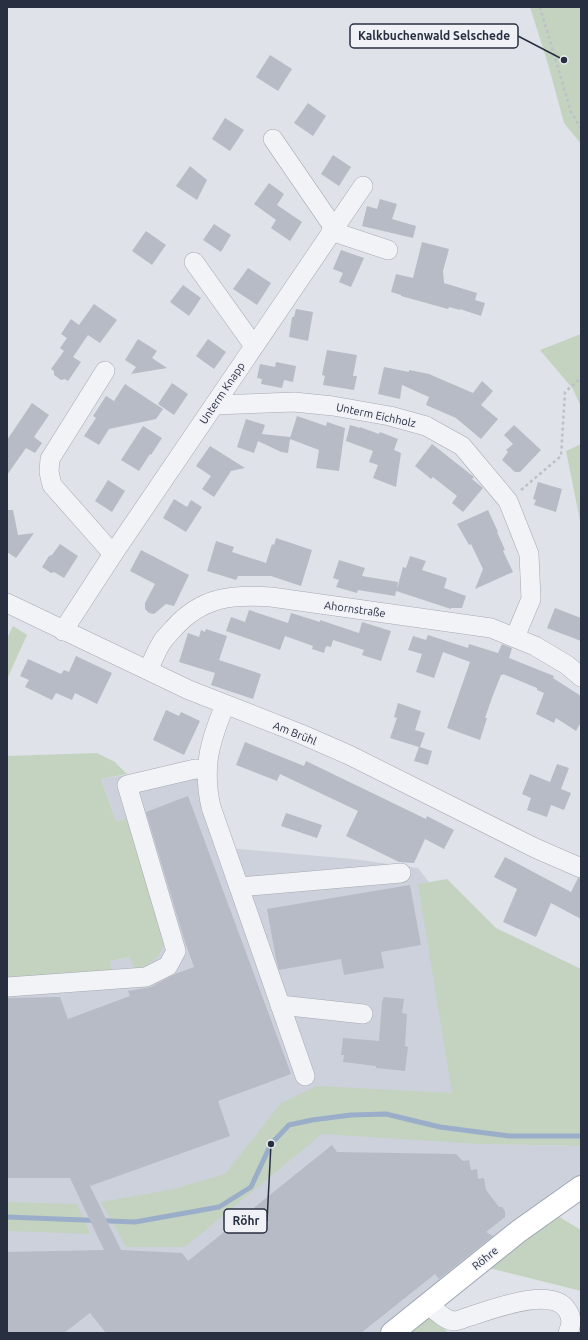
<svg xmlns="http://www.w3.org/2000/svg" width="588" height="1340" viewBox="0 0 588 1340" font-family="Ubuntu,sans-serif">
<rect width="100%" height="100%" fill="#dfe2e9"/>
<!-- built -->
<polygon fill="#cdd1db" points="201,762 198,784 217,847 353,859 418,868 429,882 485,1144 581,1146 581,1176 541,1203 383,1333 7,1333 7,978 112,973 109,961 131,957 135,970 128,818 116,823 101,779"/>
<!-- green -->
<g fill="#c4d3c0">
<polygon points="530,7 581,7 581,144 564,123 548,64"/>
<polygon points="581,334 581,407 573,389 540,350"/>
<polygon points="581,444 581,525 566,451"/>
<polygon points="13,626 27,635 7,679 7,638"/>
<path d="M97 753 115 762 127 774 101 779 116 822 128 818 164 942C159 960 152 963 135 970L130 957 110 961 112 973 7 978V756Z"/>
<polygon points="447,879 496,928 581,969 581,1146 480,1144 322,1134 185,1247 126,1247 101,1202 174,1189 225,1174 281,1103 317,1086 452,1093 418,884"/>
<polygon points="7,1202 77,1204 90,1234 7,1231"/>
<polygon points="548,1210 581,1230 581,1291 489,1268"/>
<polygon points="433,1314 448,1333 410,1333"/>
</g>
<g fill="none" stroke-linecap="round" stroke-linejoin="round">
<!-- stream -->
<polyline stroke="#9aaec9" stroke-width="5" points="7,1217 135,1222 219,1207 251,1187 271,1144 289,1125 312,1120 351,1115 386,1114 440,1127 509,1136 581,1136"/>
</g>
<!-- building -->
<g fill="#b6bbc6">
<polygon points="270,55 292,69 278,91 256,77"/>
<polygon points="308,103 326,116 313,136 294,123"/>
<polygon points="225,118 244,130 230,151 212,139"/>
<polygon points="333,155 351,167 339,186 321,174"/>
<polygon points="190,166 207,180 197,200 176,186"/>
<polygon points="269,183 284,194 277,205 302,222 290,241 271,228 276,220 254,204"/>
<polygon points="380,199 397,204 392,219 416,226 413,238 362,226 367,206 377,209"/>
<polygon points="214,224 231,235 221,252 203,240"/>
<polygon points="146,231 166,245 152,265 132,251"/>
<polygon points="422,242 449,249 443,271 444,283 477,293 475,300 485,303 481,316 460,309 460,310 449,307 448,309 401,296 401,295 391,292 396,274 413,278"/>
<polygon points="341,250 364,258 351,287 339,282 343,273 333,269"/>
<polygon points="248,268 271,283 257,305 233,289"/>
<polygon points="183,285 201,298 189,316 170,302"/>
<polygon points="94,304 117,320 100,343 88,335 73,357 81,362 68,381 65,379 61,380 54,375 54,371 51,369 64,351 60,348 67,338 61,334 71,319 79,325"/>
<polygon points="296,309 313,312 308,341 289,337 292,317 294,317"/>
<polygon points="138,339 157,351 152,358 167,368 131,374 136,367 125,360"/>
<polygon points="208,339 226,352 214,369 196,356"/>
<polygon points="327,350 357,355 353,376 357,376 354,390 323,385 325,376 322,375"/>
<polygon points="276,362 296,366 293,382 284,380 282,388 261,384 262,379 257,378 260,364 275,367"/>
<polygon points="384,367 409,372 409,370 429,374 473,393 482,381 493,391 481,405 498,419 481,439 456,418 426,405 429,397 402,385 400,399 378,394"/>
<polygon points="172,383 188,394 174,415 158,404"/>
<polygon points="125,384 163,409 156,419 109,429 99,445 84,436 96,418 93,416 106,396 114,401"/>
<polygon points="32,403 49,415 34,437 42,443 35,453 26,448 7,475 7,440"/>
<polygon points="297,416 326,426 327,422 345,428 339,471 316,468 319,450 290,439 288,453 281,452 258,441 254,453 237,447 246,419 265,425 262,434 290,437 290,438"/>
<polygon points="350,425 360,428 360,427 379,434 380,432 398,439 394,450 401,453 396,487 373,478 378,465 369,462 373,451 346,441"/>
<polygon points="514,425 541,450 520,472 515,472 502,460 508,452 506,450 513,444 504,435"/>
<polygon points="143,426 162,438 151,455 150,454 139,471 121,460"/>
<polygon points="432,444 474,477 472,479 483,488 463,512 452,503 457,496 433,477 431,479 415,466"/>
<polygon points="210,446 245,468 231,471 214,497 202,489 211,476 196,466"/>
<polygon points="108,480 125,491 112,512 95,501"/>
<polygon points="538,482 562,489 556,512 534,505 536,500 533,499"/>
<polygon points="174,499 187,507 191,500 202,507 186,532 163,518"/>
<polygon points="7,510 13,510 18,535 34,533 16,558 7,552"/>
<polygon points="488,510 498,532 497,532 505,550 503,551 513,572 475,589 483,569 471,544 469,545 457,524"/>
<polygon points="276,538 312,550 301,586 271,576 238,576 236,580 207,571 216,541 234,547 232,552 266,563 272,544 274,545"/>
<polygon points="60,544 78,556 64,578 54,572 51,573 42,567 49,556 52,555"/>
<polygon points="141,550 189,575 174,606 166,604 154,614 149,613 145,609 145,603 155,584 130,571"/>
<polygon points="410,556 426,561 422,570 447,578 444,588 466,596 462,608 451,608 451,609 396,591 395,596 358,590 357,593 336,587 339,580 333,578 339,560 365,568 362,576 398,582 397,589 403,567 406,568"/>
<polygon points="555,608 581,618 581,641 547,628"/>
<polygon points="249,610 288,623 291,613 320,622 320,620 359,633 362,622 391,631 381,661 362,655 364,650 333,640 331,647 326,646 324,653 312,649 313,646 285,636 280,650 226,631 231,617 245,622"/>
<polygon points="206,629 227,636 219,660 261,674 253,699 211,685 215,673 179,662 188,633 199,637 201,630 205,632"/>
<polygon points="428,635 468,648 469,644 498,653 502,644 512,648 509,658 554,676 553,678 581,696 581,722 576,731 556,718 554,723 536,714 544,693 537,690 537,688 503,674 503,675 501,675 493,695 485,718 487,718 480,740 447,728 470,662 443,652 434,678 416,672 422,654 408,650 413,636 426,640"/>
<polygon points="76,656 112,673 97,704 75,693 72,700 56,693 52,700 25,687 29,680 20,676 28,659 61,674 64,670 69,672"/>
<polygon points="398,703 421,711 415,730 425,733 420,747 432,751 428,765 414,761 419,747 390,738 397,718 394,717"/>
<polygon points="166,710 179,716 181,712 200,721 184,755 153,740"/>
<polygon points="245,742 304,766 306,761 426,819 427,816 454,830 444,849 425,839 414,863 399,862 346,836 358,811 280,774 277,781 236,765"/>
<polygon points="557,764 569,768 561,789 571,793 564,810 551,805 547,817 527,810 531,798 522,794 530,774 550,782"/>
<polygon points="188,796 291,1074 218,1101 230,1136 90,1186 121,1250 182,1253 188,1261 332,1145 337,1152 456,1154 463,1161 469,1160 471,1170 477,1169 478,1179 484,1178 486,1190 499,1207 502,1207 505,1211 505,1217 486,1232 493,1236 439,1279 435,1274 361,1333 106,1333 90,1313 64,1333 7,1333 7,1252 104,1250 70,1178 7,1178 7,998 60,997 68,1019 130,996 128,991 151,987 175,974 194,967 185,942 146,812"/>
<polygon points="286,813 322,825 317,838 281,826"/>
<polygon points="505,857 571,892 578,878 581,879 581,919 551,903 536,937 503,922 517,889 494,877"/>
<polygon points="410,885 421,945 381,952 384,968 344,975 341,959 279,970 276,959 267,909"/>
<polygon points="384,997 404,999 402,1013 407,1014 405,1046 408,1047 405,1071 376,1068 376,1066 343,1062 344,1055 341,1055 343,1038 379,1041 382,1002"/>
</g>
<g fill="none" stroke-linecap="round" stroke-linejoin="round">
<!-- minor casing -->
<g stroke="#a4a9b3" stroke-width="20">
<g id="minor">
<polyline points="273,139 334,228"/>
<polyline points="331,231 388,250"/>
<polyline points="194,262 254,346"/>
<polyline points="105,371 50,459 49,472 52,485 113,554"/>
<polyline points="214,405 294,402 333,406 390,416 426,426 462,446 508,501 529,554 531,599 515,637"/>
<polyline points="7,603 189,690 301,734 349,755 535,848 581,868"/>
<polyline points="63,631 113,554 363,186"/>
<path d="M148 670C153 661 156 651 162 642 165 637 170 633 174 628 202 597 232 594 271 597L491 628 535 646 567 665 581 677"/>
<path d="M225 705C210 741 202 767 211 807L305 1076"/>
<polyline points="239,887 401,873"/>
<polyline points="7,987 146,977 168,966 176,951 127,785 195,769 207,770"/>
<polyline points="280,1005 363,1014"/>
<path d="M428 1304C435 1310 444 1320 454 1321 459 1321 466 1317 471 1316 493 1309 552 1286 567 1310 573 1318 571 1325 568 1333"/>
</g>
</g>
<!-- major casing -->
<g stroke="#9ea6b5" stroke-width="24">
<polyline id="major" points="392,1333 519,1231 581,1187"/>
</g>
<!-- path -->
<g stroke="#bdc0c7" stroke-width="2.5" stroke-dasharray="3 3" stroke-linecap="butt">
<polyline points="540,7 571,112 581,129"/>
<polyline points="521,490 561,456 565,392 581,378"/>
</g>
<!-- minor -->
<use href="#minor" stroke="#f2f3f7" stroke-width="19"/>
<!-- major -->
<use href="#major" stroke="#fff" stroke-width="22"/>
</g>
<g text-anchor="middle" stroke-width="3" stroke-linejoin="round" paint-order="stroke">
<!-- street labels -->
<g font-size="11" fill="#282f40" stroke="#eff1f6">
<text transform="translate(222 393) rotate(-56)" y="4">Unterm Knapp</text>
<text transform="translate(376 415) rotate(12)" y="4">Unterm Eichholz</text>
<text transform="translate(355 609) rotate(8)" y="4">Ahornstraße</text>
<text transform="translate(295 733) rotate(22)" y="4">Am Brühl</text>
<text transform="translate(485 1258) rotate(-39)" y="4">Röhre</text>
</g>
</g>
<!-- callouts -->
<path fill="none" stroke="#282f40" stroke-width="1.5" d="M564 60L518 36M271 1144L267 1221"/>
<g fill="#282f40" stroke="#eff1f6" stroke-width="1.5">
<circle cx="564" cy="60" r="4"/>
<circle cx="271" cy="1144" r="4"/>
</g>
<g fill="#eff1f6" stroke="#282f40" stroke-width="1.5">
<rect x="350" y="24" width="168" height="24" rx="4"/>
<rect x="224" y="1209" width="43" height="24" rx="4"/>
</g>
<g font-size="12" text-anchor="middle" font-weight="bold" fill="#282f40">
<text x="434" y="40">Kalkbuchenwald Selschede</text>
<text x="246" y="1225">Röhr</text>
</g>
<!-- border -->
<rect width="588" height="1340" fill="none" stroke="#282f40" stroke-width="16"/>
</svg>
